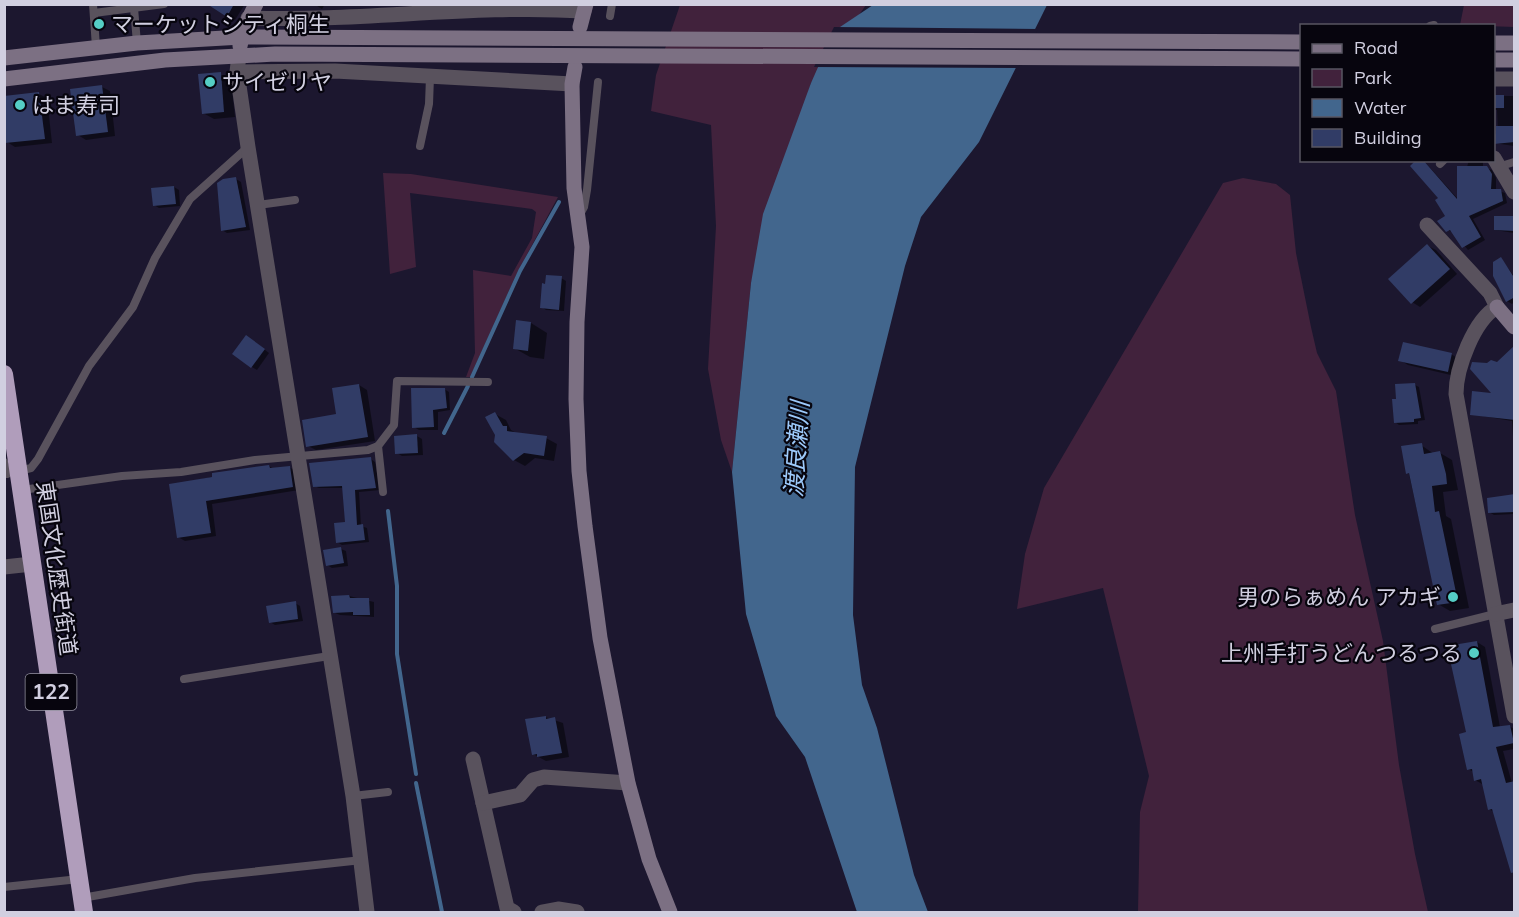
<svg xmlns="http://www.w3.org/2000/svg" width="1519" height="917" viewBox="0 0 1519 917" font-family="Mulish,'Noto Sans JP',sans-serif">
<rect width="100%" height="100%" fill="#1c172f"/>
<!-- green -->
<g fill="#41223c">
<polygon points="680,5 866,5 811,83 751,283 732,472 721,440 708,369 716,226 711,125 651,111 656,75"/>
<polygon points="1464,5 1514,5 1514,27 1460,25"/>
<polygon points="383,173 411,174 558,197 518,271 470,377 466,377 475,353 473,270 511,276 532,238 536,212 532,209 410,193 416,267 390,274"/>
<polygon points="1243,178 1276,184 1290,195 1296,253 1311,327 1317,353 1336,391 1355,515 1383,641 1399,765 1415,854 1428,912 1138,912 1140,812 1149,776 1103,588 1017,609 1025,554 1044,488 1223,183"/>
</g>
<!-- water -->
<polygon fill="#42668d" points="873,5 1047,5 979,142 921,217 905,266 855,467 853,615 862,685 877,728 914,875 928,912 857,912 805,757 776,716 746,614 732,472 751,283 763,214 811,83 834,31"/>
<!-- pier -->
<polygon fill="#1c172f" points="834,27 1038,29 1018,68 814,67"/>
<!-- shadow -->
<g fill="#0007">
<polygon points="210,4 245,4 235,20"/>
<polygon points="314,4 325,4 322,9"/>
<polygon points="220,74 231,80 235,117 214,119 203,113"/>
<polygon points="102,87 110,91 115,136 86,140 78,135"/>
<polygon points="39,94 47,98 52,143 15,147 7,142 4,97"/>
<polygon points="1494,96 1514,96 1514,146 1494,143 1494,132 1498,132 1497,110 1494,110"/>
<polygon points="1423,160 1458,199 1469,160 1483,160 1483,167 1492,170 1496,178 1496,190 1505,193 1507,203 1473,219 1485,240 1468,250 1453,232 1447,230 1447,217"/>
<polygon points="236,179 241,182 250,230 227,233 222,230"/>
<polygon points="174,187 179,190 180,206 159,208 154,205"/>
<polygon points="1514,218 1514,233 1495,230"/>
<polygon points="1428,246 1436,250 1457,274 1420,307 1412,302"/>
<polygon points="1501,259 1514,276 1514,302 1512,304 1507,301"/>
<polygon points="561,278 566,281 564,311 546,310 542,307 547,285"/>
<polygon points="517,322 531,323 547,333 544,359 530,357 514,348"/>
<polygon points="252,340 269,353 257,370 252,367"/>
<polygon points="1514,348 1514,451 1512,421 1471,414 1495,395 1498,364"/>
<polygon points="1451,354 1459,359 1455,376 1408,365 1400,360"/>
<polygon points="359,385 367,390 375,441 316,450 308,446 338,415"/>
<polygon points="1415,385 1419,387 1425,420 1418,421 1418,424 1399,425 1395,422"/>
<polygon points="444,389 449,392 450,410 438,412 438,430 419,430 414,427"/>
<polygon points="495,414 506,420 511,430 518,434 546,438 557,444 554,461 535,458 525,466 514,460"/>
<polygon points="417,436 422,439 423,455 402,456 397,453"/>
<polygon points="1421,445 1434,454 1440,453 1452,460 1458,490 1443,492 1446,516 1451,519 1469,608 1450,611 1438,604 1403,447"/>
<polygon points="371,459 375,462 380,490 359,492 361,526 367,528 369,542 342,545 337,542 346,523 344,488 319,488 314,486"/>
<polygon points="269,466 274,469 289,467 296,471 299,490 212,504 216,536 185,541 178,537 171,485"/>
<polygon points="1514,508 1514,514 1494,515 1489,512"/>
<polygon points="341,549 346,551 348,566 332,568 327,565"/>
<polygon points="349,596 374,602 374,617 340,615 335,613"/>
<polygon points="295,603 300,606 303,621 275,625 270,622"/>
<polygon points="1477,642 1485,647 1500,727 1509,726 1514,729 1514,749 1503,751 1512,783 1494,812 1489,809 1484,785 1475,780 1474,772 1468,769 1467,733"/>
<polygon points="545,717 563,723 569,757 546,761 533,754"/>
</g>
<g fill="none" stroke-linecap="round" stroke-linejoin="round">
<!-- stream -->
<g stroke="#42668d" stroke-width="4">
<polyline points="472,377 520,271 559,202"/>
<polyline points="444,433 468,386"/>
<polyline points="388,511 397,586 397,654 416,774"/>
<polyline points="416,783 442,912"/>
</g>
</g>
<!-- building -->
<g fill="#313c66">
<polygon points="207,4 234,4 227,17"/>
<polygon points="221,72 224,112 202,114 198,74"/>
<polygon points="102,85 108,132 76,136 70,89"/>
<polygon points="39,92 45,139 5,143 4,96"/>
<rect x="1494" y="95" width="10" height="13"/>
<polygon points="1496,126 1515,126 1515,142 1494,144"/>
<polygon points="1416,160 1423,160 1457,199 1457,166 1487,166 1492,174 1491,189 1501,189 1503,201 1469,216 1481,237 1462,248 1450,230 1446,232 1437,221 1445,216 1435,200 1438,198 1410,166"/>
<polygon points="236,177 246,227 221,231 217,183 223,179"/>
<polygon points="174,186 176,204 153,206 151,188"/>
<polygon points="1494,216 1515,216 1515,231 1494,230"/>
<polygon points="1427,244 1450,269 1411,304 1388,279"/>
<polygon points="1501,257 1515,279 1515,297 1506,302 1493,276 1493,262"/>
<polygon points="546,275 562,276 559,310 540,308 542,283 545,284"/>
<polygon points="516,320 531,322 528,351 513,349"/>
<polygon points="246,335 265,349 251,368 232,354"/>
<polygon points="1403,342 1452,353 1448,372 1398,361"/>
<polygon points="1515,345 1515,420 1470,415 1472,391 1491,393 1470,369 1472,362 1487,363 1491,360 1497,362"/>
<polygon points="1415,383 1421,418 1414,419 1414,422 1394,423 1392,399 1396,399 1395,384"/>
<polygon points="359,384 368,437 306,447 302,420 336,414 332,388"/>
<polygon points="411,388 445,388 447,408 433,410 434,427 412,428"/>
<polygon points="495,412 503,426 507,426 507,431 547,436 544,456 524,453 513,461 494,442 495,435 485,417"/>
<polygon points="417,434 418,453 395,454 394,436"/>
<polygon points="1422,443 1424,454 1440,451 1446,474 1447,484 1432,486 1435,512 1439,511 1458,602 1437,605 1409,473 1406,474 1401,446"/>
<polygon points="371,457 376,488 355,490 357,525 363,524 365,540 336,543 334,523 345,522 342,486 313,487 309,463"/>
<polygon points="269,465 270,468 290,466 293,487 206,501 211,533 177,538 169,484 212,477 212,473"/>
<polygon points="1515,494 1515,512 1488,513 1487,498"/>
<polygon points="341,547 344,563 326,566 323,550"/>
<polygon points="349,595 350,598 369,598 370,615 353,615 353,612 333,613 331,596"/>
<polygon points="296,601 298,619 269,623 266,606"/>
<polygon points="1477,641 1493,727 1510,725 1514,743 1496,747 1506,783 1515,781 1515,872 1511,873 1492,809 1488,810 1481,779 1474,781 1472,769 1467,770 1459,734 1466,732 1447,646"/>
<polygon points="546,716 546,719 555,717 562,753 537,757 537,754 532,755 525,719"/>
</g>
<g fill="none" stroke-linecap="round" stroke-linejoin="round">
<!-- lane -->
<g stroke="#59525d" stroke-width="8">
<polyline points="93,4 96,47"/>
<polyline points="134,8 137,43"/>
<polyline points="94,13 164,4"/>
<polyline points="610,16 612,4"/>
<polyline points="1430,26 1434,25"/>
<polyline points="420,146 429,104 430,77"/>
<polyline points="1440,164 1444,160"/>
<polyline points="1498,167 1514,162"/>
<polyline points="258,205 295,200"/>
<polyline points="579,216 584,207 587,190 598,82"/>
<polyline points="378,446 383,492"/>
<polyline points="4,462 7,474"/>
<polyline points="19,471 31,468 38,459 89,366 133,307 155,258 190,199 248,147"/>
<polyline points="22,490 122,476 181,472 255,460 368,450 378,446 394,425 397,381 488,382"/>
<polyline points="1435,629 1495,614"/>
<polyline points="184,679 329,656"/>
<polyline points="353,796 388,792"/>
<polyline points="4,887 79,879"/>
<polyline points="82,898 195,878 362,860"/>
</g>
<!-- street -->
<g stroke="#59525d" stroke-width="15">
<path d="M248 18C361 22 472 4 584 11"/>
<polyline points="239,55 237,72 248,147 353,796 367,912"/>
<polyline points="237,72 335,71 572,84"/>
<polyline points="1494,79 1514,79"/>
<polyline points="1494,158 1514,192"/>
<path d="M1427 225 1490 293 1497 307C1474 320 1456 368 1456 394L1514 716"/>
<polyline points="4,567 32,564"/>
<polyline points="1495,614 1514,610"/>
<polyline points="473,759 507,908 514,912"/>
<polyline points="483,803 520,795 533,780 544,777 628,783"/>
<polyline points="542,912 558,909 577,912"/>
</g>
<!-- secondary -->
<g stroke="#7c7083" stroke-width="15">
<polyline points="580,27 586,4"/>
<polyline points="1494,43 1514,43"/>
<polyline points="240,46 244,28 256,4"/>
<polyline points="4,58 137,43 242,37 1302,42"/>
<polyline points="1494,60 1514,60"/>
<polyline points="575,67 572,84 574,188 582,247 577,322 576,399 579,471 585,526 600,638 628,783 649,859 670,912"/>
<polyline points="4,79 165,60 275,54 1302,59"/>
<polyline points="1497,307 1514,327"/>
</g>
<!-- highway -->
<polyline stroke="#b09dbb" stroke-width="18" points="4,374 84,912"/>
</g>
<!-- markers -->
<g fill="#55cec5" stroke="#07050e" stroke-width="2">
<circle cx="99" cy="24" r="6"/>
<circle cx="210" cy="82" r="6"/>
<circle cx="20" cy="105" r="6"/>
<circle cx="1453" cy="597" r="6"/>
<circle cx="1474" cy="653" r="6"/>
</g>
<g text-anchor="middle" stroke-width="4.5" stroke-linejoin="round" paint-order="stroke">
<!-- shield labels -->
<rect fill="#07050e" stroke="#9492a1" stroke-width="1.5" x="25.5" y="674" width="51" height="36" rx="4.5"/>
<g font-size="21" font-weight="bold" fill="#d1cfe0">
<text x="51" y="699">122</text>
</g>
<!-- poi labels -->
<g font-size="22" fill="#d1cfe0" stroke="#07050e" text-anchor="start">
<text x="111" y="32">マーケットシティ桐生</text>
<text x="222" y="90">サイゼリヤ</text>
<text x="32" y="113">はま寿司</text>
<text x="1441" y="605" text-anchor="end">男のらぁめん アカギ</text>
<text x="1462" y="661" text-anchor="end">上州手打うどんつるつる</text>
</g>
<!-- street labels -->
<g font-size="22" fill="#d1cfe0" stroke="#07050e">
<text transform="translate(57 568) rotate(82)" y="8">東国文化歴史街道</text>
</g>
<!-- water labels -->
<g font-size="24" font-style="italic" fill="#9dcafb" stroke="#07050e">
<text transform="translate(797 449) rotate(-86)" y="8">渡良瀬川</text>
</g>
</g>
<!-- border -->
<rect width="1519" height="917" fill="none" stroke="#d1cfe0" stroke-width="12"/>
<!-- legend -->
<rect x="1300" y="24" width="195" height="138" fill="#07050e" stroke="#585662" stroke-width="1.5"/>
<rect x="1312" y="44" width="30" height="9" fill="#7c7083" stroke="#585662" stroke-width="1.5"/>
<text x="1354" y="54" font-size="18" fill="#d1cfe0">Road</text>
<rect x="1312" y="69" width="30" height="18" fill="#41223c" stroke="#585662" stroke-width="1.5"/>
<text x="1354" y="84" font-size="18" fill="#d1cfe0">Park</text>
<rect x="1312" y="99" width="30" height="18" fill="#42668d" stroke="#585662" stroke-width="1.5"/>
<text x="1354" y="114" font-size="18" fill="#d1cfe0">Water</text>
<rect x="1312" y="129" width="30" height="18" fill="#313c66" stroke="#585662" stroke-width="1.5"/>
<text x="1354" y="144" font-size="18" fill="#d1cfe0">Building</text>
</svg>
